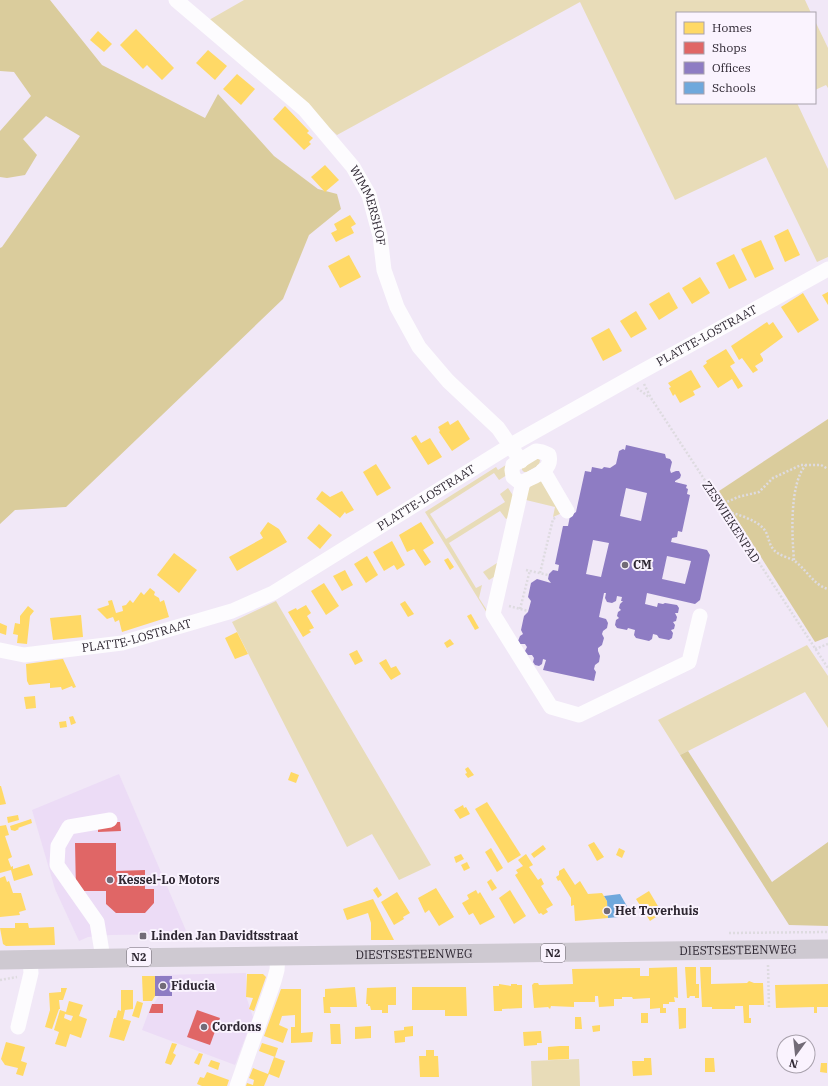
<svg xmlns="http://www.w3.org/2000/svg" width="828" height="1086" viewBox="0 0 828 1086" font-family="'IBM Plex Serif',serif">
<rect width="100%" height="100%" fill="#f1e8f7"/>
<!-- built -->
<g fill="#ecdcf6">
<polygon points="119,774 190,940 177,934 111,935 88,937 79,941 55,889 32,810"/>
<polygon points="246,973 246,996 253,1017 235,1065 142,1030 149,1011 160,994 160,975"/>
</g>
<!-- green -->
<g fill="#e8dcb8">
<polygon points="244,0 805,0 811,13 677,13 677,103 797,103 828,169 828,257 817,262 766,157 675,200 580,2 337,135 209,20"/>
<polygon points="815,21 828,48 828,88 826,85 815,90"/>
<polygon points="537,458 540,460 539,465 527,472 524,472 522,470 522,467"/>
<polygon points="506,465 507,475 499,480 494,473 430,514 446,539 505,502 500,494 508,488 514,497 509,517 506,519 500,511 449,543 476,588 482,585 479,598 488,612 487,613 425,512 496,467 498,470"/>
<path d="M541 481 544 483 562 513 553 517 555 507 526 500C528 487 528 486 541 481Z"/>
<polygon points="497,563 497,575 489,580 483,572"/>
<polygon points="276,601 431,865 399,880 372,834 347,847 232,622"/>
<polygon points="807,645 828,676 828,728 805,692 680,755 658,720"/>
<polygon points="579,1059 580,1086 532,1086 531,1061"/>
</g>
<!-- forest -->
<g fill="#dacc9c">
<polygon points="0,0 50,0 102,65 205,118 218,94 274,156 318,189 337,194 341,209 309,235 283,299 66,507 15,510 0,524 0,248 2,247 80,136 46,116 23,139 37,155 25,175 7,178 0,177 0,131 31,96 14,72 0,71"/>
<polygon points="828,419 828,637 815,642 719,491"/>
<polygon points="688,751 772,882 828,842 828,926 789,925 680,755"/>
</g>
<!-- homes -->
<g fill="#ffd966" fill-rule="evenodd">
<polygon points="136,29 174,68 162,80 147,65 143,69 120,45"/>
<polygon points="98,31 112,44 104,52 90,40"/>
<polygon points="208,50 227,66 215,80 196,63"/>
<polygon points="237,74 255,89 241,105 223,89"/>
<polygon points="285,106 309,131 307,133 313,138 309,142 311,144 304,150 273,119"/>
<polygon points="325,165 339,180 325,192 311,177"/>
<polygon points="350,215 356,224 351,227 354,233 336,242 331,233 337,230 334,224"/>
<polygon points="788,229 800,255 785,262 774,236"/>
<polygon points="761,240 774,269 755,278 741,249"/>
<polygon points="734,254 747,280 729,289 716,263"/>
<polygon points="349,255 361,277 340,288 328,266"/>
<polygon points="700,277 710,293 692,304 682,288"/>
<polygon points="669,292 678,308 659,320 649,304"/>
<polygon points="828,292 828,305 822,295"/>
<polygon points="803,293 819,320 798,333 781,307"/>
<polygon points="636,311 647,329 631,338 620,321"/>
<polygon points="767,322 769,325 773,322 783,337 760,354 763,359 763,361 755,366 758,370 753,373 742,358 739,360 731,346"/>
<polygon points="609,328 622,351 603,361 591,338"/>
<polygon points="726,349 735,363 730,366 743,386 738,389 732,379 718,388 703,366 707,363 706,361"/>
<polygon points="691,370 701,387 693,391 695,395 680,403 675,394 673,396 669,388 671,387 668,383"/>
<polygon points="458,420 470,439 452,451 439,432 440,431 438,427 448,421 450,425"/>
<polygon points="416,435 421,443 430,438 442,457 428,465 411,438"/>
<polygon points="376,464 391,488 377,496 363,472"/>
<polygon points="322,491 330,497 342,491 354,510 346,514 345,512 340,518 316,499"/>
<polygon points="268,522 279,529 287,542 237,571 229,557 263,538 260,533"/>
<polygon points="421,522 434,543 423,550 431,562 425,566 414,549 407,552 399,535"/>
<polygon points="319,524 332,535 320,549 307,538"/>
<polygon points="392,541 405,565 397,570 394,565 384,571 373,552"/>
<polygon points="174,553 197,570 179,593 157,575"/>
<polygon points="367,556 378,575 366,583 354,564"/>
<polygon points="448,558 454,567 450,570 444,560"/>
<polygon points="345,570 353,585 342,591 333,576"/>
<polygon points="324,583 339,606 326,615 311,591"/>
<polygon points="150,588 155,592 154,595 159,598 160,602 164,600 169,617 122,632 119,620 115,622 113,617 107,619 97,609 109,605 108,601 112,600 116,613 123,611 122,606 126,605 130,600 133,603 141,592 144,595"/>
<polygon points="405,601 414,614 408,617 400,604"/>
<polygon points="306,605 311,613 307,616 314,628 309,630 311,632 303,637 288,612 296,608 297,610"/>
<polygon points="28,606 34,611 30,616 27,644 17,643 18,635 13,634 15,623 20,624 20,616"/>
<polygon points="471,614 479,628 475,630 467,616"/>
<polygon points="81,615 83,637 53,640 50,618"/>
<polygon points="0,623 7,626 6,635 0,633"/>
<polygon points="237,632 248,654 235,659 225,638"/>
<polygon points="450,639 454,644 447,648 444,643"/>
<polygon points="357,650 363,661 355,665 349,654"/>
<polygon points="63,659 76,687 73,688 72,686 62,690 61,687 50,688 50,683 29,685 27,681 26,664"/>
<polygon points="386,659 391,668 396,666 401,674 391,680 379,663"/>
<polygon points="35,696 36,708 26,709 24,697"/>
<polygon points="73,716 76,723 71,725 69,717"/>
<polygon points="66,721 67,727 60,728 59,722"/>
<polygon points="468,767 474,775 468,778 465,774 467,773 465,769"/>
<polygon points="291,772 299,775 296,783 288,780"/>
<polygon points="0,786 1,786 6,804 0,805"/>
<polygon points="487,802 521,855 508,863 475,809"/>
<polygon points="463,805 464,808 466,807 470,814 460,819 454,810"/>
<polygon points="18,815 19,820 8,823 7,817"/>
<polygon points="31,819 32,823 18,828 19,829 15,831 11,830 10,826"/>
<polygon points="6,825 9,835 5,836 12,857 8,859 11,867 13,866 13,869 29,864 33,875 14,881 11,870 0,873 0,826"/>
<polygon points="594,842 604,857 597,861 588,845"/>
<polygon points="543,845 546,849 534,858 531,854"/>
<polygon points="491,848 503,868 497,872 485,852"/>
<polygon points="619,848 625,851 622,858 616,855"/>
<polygon points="461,854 464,859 456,863 454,857"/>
<polygon points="526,854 533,865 529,867 538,880 541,878 544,884 541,886 553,905 546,909 548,912 543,915 541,913 539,914 515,875 518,873 516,870 523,866 518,860"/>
<polygon points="467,862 470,868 464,871 461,865"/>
<polygon points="564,868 575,885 580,881 588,894 602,893 607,901 608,918 575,921 574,905 571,906 571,898 568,893 560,880 558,881 556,877 559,875 559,871"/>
<polygon points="5,876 7,882 9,881 13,893 21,893 26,910 19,912 20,915 0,917 0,878"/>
<polygon points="491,879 497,888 492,891 487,882"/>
<polygon points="377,887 382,895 378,898 373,890"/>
<polygon points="436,888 454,917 439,926 429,910 425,913 418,898"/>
<polygon points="476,890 478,894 480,892 495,917 480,925 473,913 469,915 462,903 469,899 467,895"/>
<polygon points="510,890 526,916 514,924 499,898"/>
<polygon points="649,891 662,913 650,921 636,899"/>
<polygon points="397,892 410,913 403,917 404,919 394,925 381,902"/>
<polygon points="373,899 377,907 394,940 371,940 371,923 368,913 347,920 343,909"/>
<polygon points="15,923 28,923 29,928 54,927 55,945 6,946 3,944 0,928 15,928"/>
<polygon points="677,967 678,998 674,997 675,1002 669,1002 669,1004 663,1004 663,1008 666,1008 666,1013 660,1013 660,1008 650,1009 650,998 633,999 632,997 622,997 622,999 614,999 614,1006 599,1007 598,996 595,996 595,1002 574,1002 574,1007 551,1006 550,1009 548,1007 534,1008 532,985 534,983 538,983 539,985 573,984 572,969 640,968 640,976 649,976 649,968"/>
<polygon points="685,967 696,967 696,984 699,984 699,998 695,998 695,996 690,996 689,998 687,998"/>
<polygon points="700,967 711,967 711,984 747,983 749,981 754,983 763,983 764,1005 749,1005 749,1018 751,1018 751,1023 744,1023 743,1006 735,1006 735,1009 712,1009 712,1007 702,1007"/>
<polygon points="247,974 263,974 266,977 254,1011 249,1009 253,998 246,997"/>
<polygon points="142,976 155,976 155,996 152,1001 143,1001"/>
<polygon points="499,984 511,986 511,984 517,984 517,985 522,985 522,1008 502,1009 502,1011 494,1011 493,986 499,986"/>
<polygon points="828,984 828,1007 817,1007 817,1013 814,1013 814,1007 776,1008 775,985"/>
<polygon points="355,987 357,1007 330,1007 331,1013 324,1013 323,997 325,997 325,989"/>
<polygon points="396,987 396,1005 388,1005 388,1013 382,1013 382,1010 371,1010 370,1006 368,1006 368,1004 366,1004 367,988"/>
<polygon points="412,987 466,987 467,1016 445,1016 445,1010 412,1010"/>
<polygon points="61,988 67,988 63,1000 59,1000 60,1009 59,1009 52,1029 45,1027 50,1010 49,993 61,992"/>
<polygon points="281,989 301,989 301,1033 313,1032 312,1042 291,1043 291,1027 295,1027 295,1015 282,1016 279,1025 288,1029 283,1043 264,1036"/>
<polygon points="121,990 133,990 133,1009 125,1010 123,1019 131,1021 124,1041 109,1037 114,1018 116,1018 118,1010 121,1011"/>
<path d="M69 1001 83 1005 79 1016 87 1019 81 1038 70 1034 66 1047 55 1044 59 1032 54 1030 60 1010 66 1012ZM65 1014 73 1016 71 1021 64 1018Z"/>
<polygon points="137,1001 143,1003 139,1018 132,1016"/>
<polygon points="678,1008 686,1008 686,1028 679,1029"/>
<rect x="641" y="1013" width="7" height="10"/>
<polygon points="575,1017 581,1017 582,1029 575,1029"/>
<polygon points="330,1024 340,1024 341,1044 331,1044"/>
<polygon points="600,1025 600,1031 593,1032 592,1026"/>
<polygon points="371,1026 371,1038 355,1039 355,1027"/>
<polygon points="413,1026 413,1036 405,1037 405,1042 395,1043 394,1031 404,1030 404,1027"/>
<polygon points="541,1031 542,1043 537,1043 537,1045 524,1046 523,1032"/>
<polygon points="6,1042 25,1047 21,1061 27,1063 23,1076 16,1074 18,1068 5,1065 1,1059"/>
<polygon points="172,1043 177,1044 173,1053 176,1055 171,1065 165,1063"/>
<polygon points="262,1043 278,1048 275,1057 259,1051"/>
<polygon points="560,1046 569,1046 569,1059 548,1060 548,1047"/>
<polygon points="426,1050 434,1050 434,1056 438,1056 439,1077 420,1077 419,1056 426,1056"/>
<polygon points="199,1053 203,1054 199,1065 194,1063"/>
<polygon points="274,1057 285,1061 279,1078 269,1074 264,1086 246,1086 247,1083 253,1085 254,1080 249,1078 253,1068 268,1074"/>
<polygon points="644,1058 651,1058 652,1075 633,1076 632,1061 644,1061"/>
<polygon points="705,1058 714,1058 715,1072 705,1072"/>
<polygon points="211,1060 220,1063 218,1070 208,1066"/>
<polygon points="821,1063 827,1063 827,1073 820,1072"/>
<polygon points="207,1072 229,1080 227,1086 202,1086 197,1084 200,1077 204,1078"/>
</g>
<!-- shops -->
<g fill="#e06666">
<polygon points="98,822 120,822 121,831 98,832"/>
<polygon points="75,843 116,843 116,871 145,870 145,889 154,889 154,903 145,913 116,913 106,904 106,891 76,891"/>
<polygon points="152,1004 163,1004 163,1013 149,1013"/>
<polygon points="197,1010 220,1018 210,1045 187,1037"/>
</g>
<!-- offices -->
<g fill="#8e7cc3" fill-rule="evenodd">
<path d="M626 445 665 454 666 458 670 459 672 462 670 470 671 473 676 471H679L681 475 680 478 675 481V482L687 485 686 488 688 489 687 494 690 495 682 532 678 531 677 537 672 538 671 542 707 550 710 555 700 600 695 604 647 593 645 604 657 607 658 603 663 604 665 603 677 605 679 608 678 613H675L677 617 676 621 673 622 675 625 674 629 671 630 673 633 672 638 669 640 659 638 657 635 653 634 652 639 649 641 636 638 634 635 635 630 628 628 627 630 617 628 615 625 616 620 619 618 617 616 618 612 621 610 619 608 620 604 623 601H621L622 597 617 596 616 601 612 603 607 602 605 598 606 593H604L599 617 606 619 608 623 607 628 603 631 602 634 604 638 602 645 598 648V651L600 656 599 662 595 665 594 669 596 672 594 681 543 670 546 660 543 659 542 664 539 666 535 665 533 662 534 658 532 655H528L525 651 527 647 525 644H520L518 641 520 636 523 634 521 630 524 616 528 612 531 601 528 597 531 583 537 579 551 583 548 579 549 574 553 570 558 571 559 565 555 564 563 526H568L570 516 576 512 585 471 591 472 592 467 602 469 604 467 610 468 616 464 619 451 623 449 625 450ZM626 488 647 493 641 521 620 516ZM593 540 609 543 601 577 586 574ZM667 556 691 561 685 584 662 579Z"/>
<rect x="155" y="976" width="17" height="20"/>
</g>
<!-- schools -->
<polygon fill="#6fa8dc" points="620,894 628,908 629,916 608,918 607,901 604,896"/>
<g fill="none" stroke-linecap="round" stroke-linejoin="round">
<!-- path -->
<g stroke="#dedbe0" stroke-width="2.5" stroke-dasharray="2 2" stroke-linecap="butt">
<polyline points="644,384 651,398 828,668"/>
<polyline points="637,388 649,397"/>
<polyline points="720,505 738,497 759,492 773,478 801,465 821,465 828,469"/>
<path d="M724 511C735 513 756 520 763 528 769 534 768 544 774 550 778 555 787 557 793 560 805 567 813 585 828 589"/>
<path d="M794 560C792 537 789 483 806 465"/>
<polyline points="526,570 548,575"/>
<polyline points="540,573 553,519 557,517"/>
<polyline points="509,606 528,611"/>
<polyline points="520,609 530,570"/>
<polyline points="815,649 828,644"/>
<polyline points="729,933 828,932"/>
<polyline points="768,965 769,1009"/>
<polyline points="0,980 17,977"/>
</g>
<!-- minor -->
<g stroke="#fdfcfe" stroke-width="15">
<path id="s1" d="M176 0 304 109 353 167 369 195 380 236 384 270 397 307 419 347 448 381 498 428 521 461"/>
<path d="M536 451 542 452 549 455C553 471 534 476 523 482L518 481 513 477 512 470 513 465Z"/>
<polyline points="543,470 567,511"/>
<polyline points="523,482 493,614 551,707 579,715 689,662 700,616"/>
<path id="s2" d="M0 650 24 655 122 643 232 611 273 593 511 445 639 373 828 269"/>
<polyline points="103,958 97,922 57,865 58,846 69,827 110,820"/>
<polyline points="18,1027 31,973 30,960"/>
<polyline points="237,1086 274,981 277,970 278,956"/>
</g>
<!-- major -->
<path stroke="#cec9d1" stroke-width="19" id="s3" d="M0 960 121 958 828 949"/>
</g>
<!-- markers -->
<g fill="#726b77" stroke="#faf3fe" stroke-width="1.5">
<circle cx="625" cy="565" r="4"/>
<circle cx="110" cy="880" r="4"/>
<circle cx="607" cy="911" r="4"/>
<rect x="139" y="932" width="8" height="8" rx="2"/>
<circle cx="163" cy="986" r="4"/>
<circle cx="204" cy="1027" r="4"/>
</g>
<g text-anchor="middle" stroke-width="4" stroke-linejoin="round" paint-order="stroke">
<!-- shield labels -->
<g fill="#faf3fe" stroke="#6b646f" stroke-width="1">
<rect x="541" y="944" width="24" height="18" rx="3"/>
<rect x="127" y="948" width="24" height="18" rx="3"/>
</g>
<g font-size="11" font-weight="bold" fill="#2e2732">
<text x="553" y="957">N2</text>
<text x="139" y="961">N2</text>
</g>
<!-- street labels -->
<g font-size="12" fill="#2e2732" stroke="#faf3fe">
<text dy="4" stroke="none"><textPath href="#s1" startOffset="286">WIMMERSHOF</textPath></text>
<text dy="4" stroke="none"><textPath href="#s2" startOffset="787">PLATTE-LOSTRAAT</textPath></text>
<text dy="4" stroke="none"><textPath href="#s2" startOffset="463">PLATTE-LOSTRAAT</textPath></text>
<text transform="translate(731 522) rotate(57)" y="4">ZESWIEKENPAD</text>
<text dy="4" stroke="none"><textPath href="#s2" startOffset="139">PLATTE-LOSTRAAT</textPath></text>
<text dy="4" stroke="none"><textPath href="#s3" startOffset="738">DIESTSESTEENWEG</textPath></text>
<text dy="4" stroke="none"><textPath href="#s3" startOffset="414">DIESTSESTEENWEG</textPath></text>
</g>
<!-- poi labels -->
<g font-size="12" font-weight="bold" fill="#2e2732" stroke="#faf3fe" text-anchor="start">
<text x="633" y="569">CM</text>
<text x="118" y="884">Kessel-Lo Motors</text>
<text x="615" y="915">Het Toverhuis</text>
<text x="151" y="940">Linden Jan Davidtsstraat</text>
<text x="171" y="990">Fiducia</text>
<text x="212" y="1031">Cordons</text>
</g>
</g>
<!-- legend -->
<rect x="676" y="12" width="140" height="92" fill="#faf3fe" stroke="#a8a1ac"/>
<rect x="684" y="22" width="20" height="12" fill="#ffd966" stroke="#a8a1ac"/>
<text x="712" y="32" font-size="12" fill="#2e2732">Homes</text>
<rect x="684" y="42" width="20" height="12" fill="#e06666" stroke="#a8a1ac"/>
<text x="712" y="52" font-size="12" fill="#2e2732">Shops</text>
<rect x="684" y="62" width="20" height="12" fill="#8e7cc3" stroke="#a8a1ac"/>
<text x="712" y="72" font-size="12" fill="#2e2732">Offices</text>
<rect x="684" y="82" width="20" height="12" fill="#6fa8dc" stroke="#a8a1ac"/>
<text x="712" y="92" font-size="12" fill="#2e2732">Schools</text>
<!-- north arrow -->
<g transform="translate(796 1054) rotate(195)"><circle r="19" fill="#faf3fe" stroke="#a8a1ac"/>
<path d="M0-3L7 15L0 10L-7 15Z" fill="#726b77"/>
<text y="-6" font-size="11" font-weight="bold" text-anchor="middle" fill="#2e2732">N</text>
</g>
</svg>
